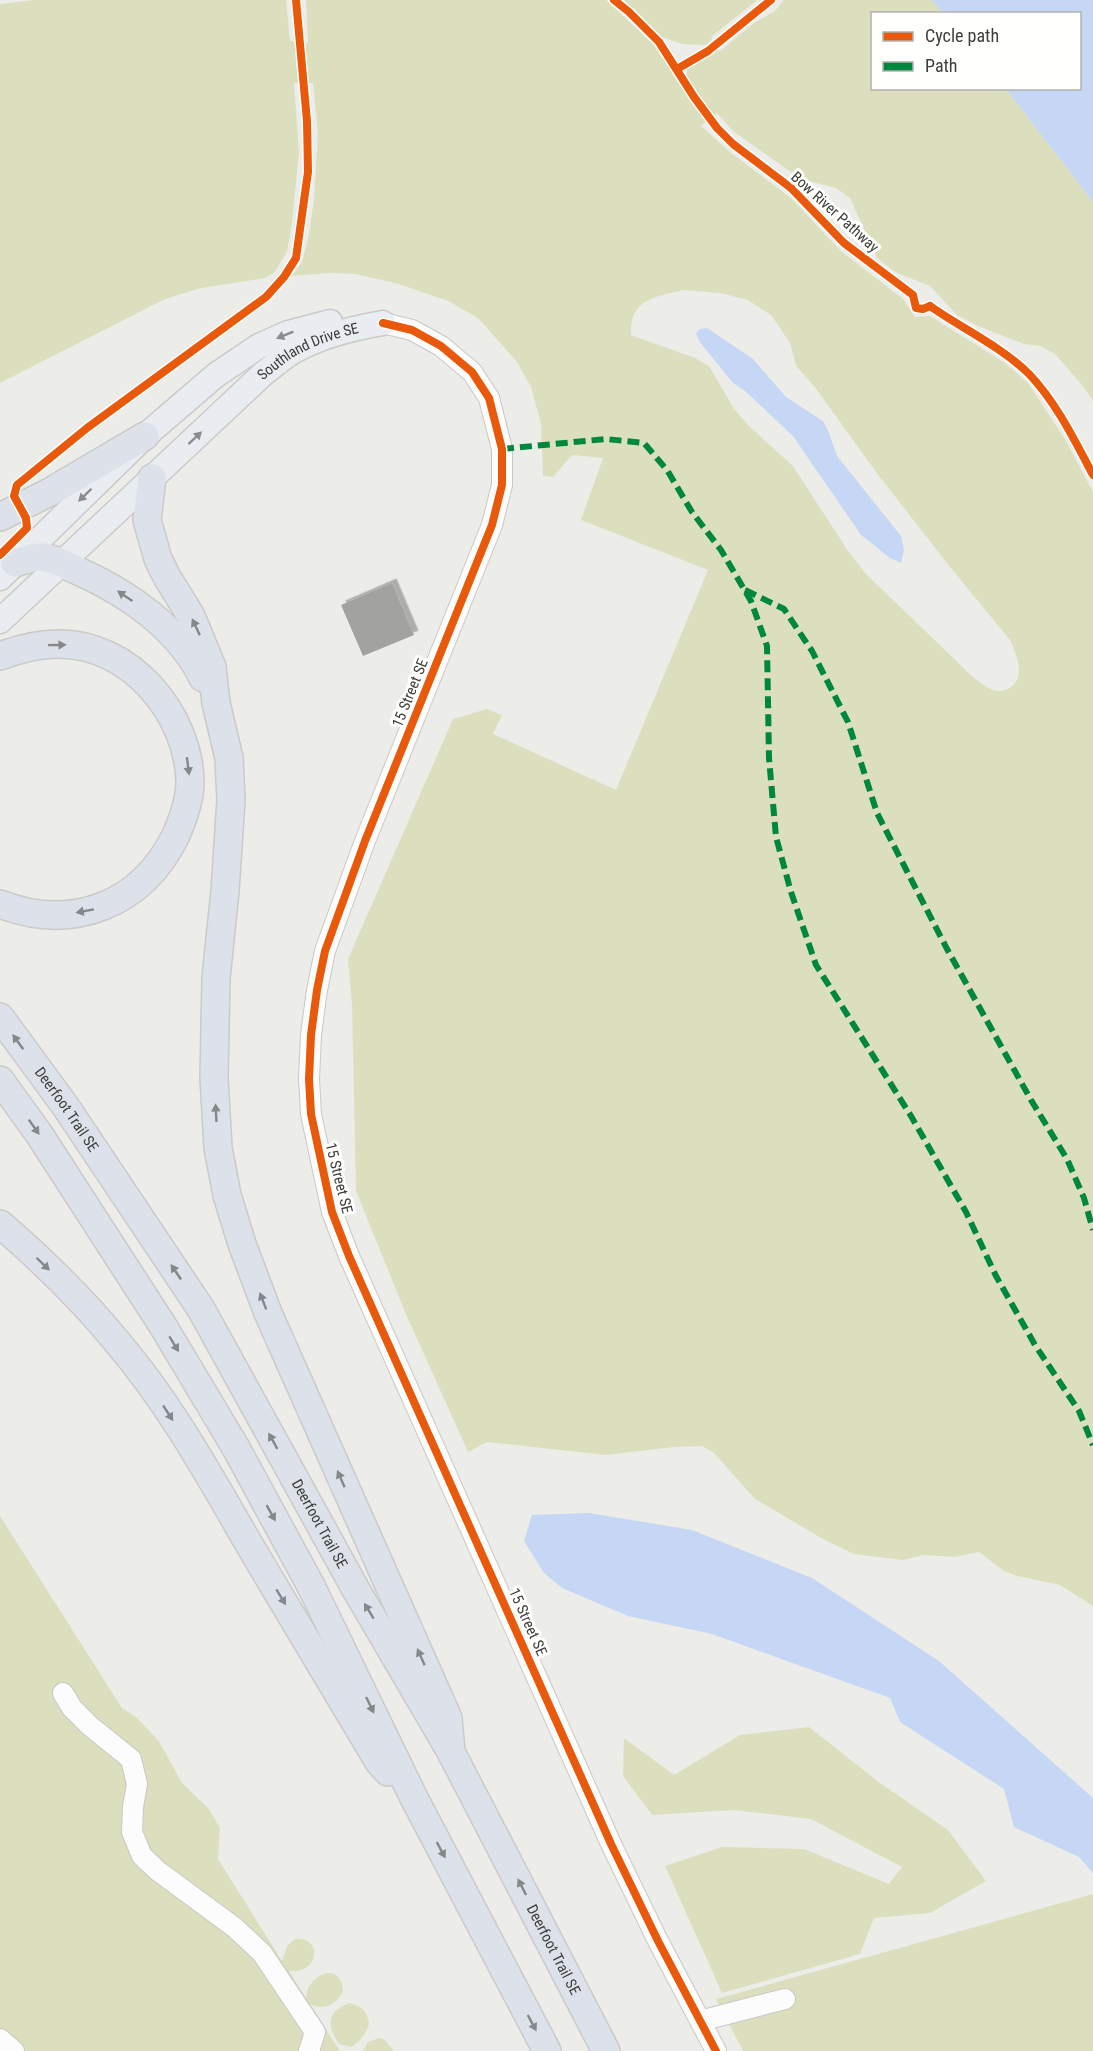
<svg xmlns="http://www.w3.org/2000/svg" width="1093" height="2051" viewBox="0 0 1093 2051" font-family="'Roboto Condensed',sans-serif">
<defs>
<filter id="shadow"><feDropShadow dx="4.5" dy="-4.5" stdDeviation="0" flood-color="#0004"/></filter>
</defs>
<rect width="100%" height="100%" fill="#ecede9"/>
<!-- green -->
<g fill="#dcdfbe" fill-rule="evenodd">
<path d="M34 0H286L290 41 308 43 306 0H606L653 44 706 121 701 126 730 152 791 198 841 251 903 299 915 317 930 316 1005 363 1028 383 1065 439 1093 492V1606L1060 1585 1017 1576 1004 1571 979 1552 955 1557 923 1555 903 1560 854 1554 823 1539 755 1499 714 1453 702 1446 674 1447 605 1455 487 1442 468 1452 405 1312 356 1191 352 1005 348 959 453 719 487 709 502 715 493 734 616 790 708 570 581 520 603 458 572 455 553 477 543 476 541 424 531 387 517 362 478 318 448 301 399 284 356 274 328 273 292 276 302 262 308 239 314 200 318 133 313 83H294L299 152 292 222 287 252 274 273 265 278 201 288 165 299 0 383V4ZM683 290 720 293 748 300 771 315 790 343 796 366 814 386 876 472 950 567 1010 640C1016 653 1026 677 1011 687 1006 691 999 692 993 690 986 688 979 681 973 677L866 574 848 551 793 466 750 427 734 409 709 366 695 358 631 335C629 300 654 297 683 290Z"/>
<polygon points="624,0 757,0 711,37 712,40 705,45 683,44 661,37"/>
<polygon points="784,0 931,0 944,13 872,14 872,88 1006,89 1093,202 1093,401 1083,386 1055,354 1040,346 1024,344 978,326 957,315 930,286 895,272 877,258 850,198 836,188 801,179 734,132 717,113 714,116 687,78 687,70 718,49 720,51 754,23 775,11"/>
<path d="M0 1516 122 1708 136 1717 159 1741 182 1783 209 1809 220 1828 218 1859 282 1961 287 1946 295 1939C323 1936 320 1975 289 1971L306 1998C307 1974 342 1959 343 1992 335 2005 323 2011 310 2004L340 2051H0Z"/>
<polygon points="809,1727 880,1783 948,1830 986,1881 930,1913 874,1918 860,1954 722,1993 665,1866 722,1847 804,1849 889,1884 902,1867 811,1819 733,1810 652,1815 623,1776 624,1738 674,1775 740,1735"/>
<polygon points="1093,1894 1093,2051 743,2051 716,1999"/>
<path d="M349 2003C362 2006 367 2011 369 2024 366 2034 360 2042 351 2047L339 2044C327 2026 326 2012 349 2003Z"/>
<polygon points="379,2038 385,2040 394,2051 363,2051 368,2042"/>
</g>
<!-- water -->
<g fill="#c5d7f4">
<polygon points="931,0 1093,0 1093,202 1006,89 1080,88 1080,14 944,13"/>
<polygon points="707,328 753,359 786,397 823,421 829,433 837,456 901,536 904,550 901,563 890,558 861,535 793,436 745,391 733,383 699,341 696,333 700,329"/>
<polygon points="589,1513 692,1530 812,1578 939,1661 1093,1798 1093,1873 1079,1857 1014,1827 1004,1789 900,1722 890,1698 712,1634 628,1616 562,1588 544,1573 524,1541 532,1515"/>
</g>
<!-- building -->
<polygon fill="#a2a3a0" filter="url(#shadow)" points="392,583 414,635 363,656 341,605"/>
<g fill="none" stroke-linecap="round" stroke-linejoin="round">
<!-- minor casing -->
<g stroke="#c8c8c5" stroke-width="22">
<g id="minor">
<polyline points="383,323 412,330 441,346 472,372 489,398 502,449 502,485 492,525 365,841 325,951 317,990 311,1035 309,1079 311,1114 332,1212 349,1256 611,1844 658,1941 716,2051"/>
<polyline points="63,1693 72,1708 90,1726 131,1759 137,1784 133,1807 132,1832 142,1856 158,1871 234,1927 262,1953 315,2032 309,2051"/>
<polyline points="700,2021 785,1999"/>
<polyline points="0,2039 14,2051"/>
</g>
</g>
<!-- major casing -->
<g stroke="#cacac8" stroke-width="27">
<g id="major">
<polyline points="0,578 145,436 216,375 259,346 288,333 330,322"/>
<path id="s1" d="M0 621 264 373C274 366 283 357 294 351 321 336 353 328 383 323"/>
</g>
</g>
<!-- highway casing -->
<g stroke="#cacac8" stroke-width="30">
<g id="highway">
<polyline points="152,478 147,520 158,559 167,577 191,616 212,667 216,703 229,758 231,800 225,891 216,978 214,1078 218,1148 227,1195 242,1244 268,1313 448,1718 451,1752"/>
<polyline points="0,517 48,493 145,436"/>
<path d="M15 563C23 561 33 556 42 557 53 558 66 565 76 570 126 592 178 627 203 678"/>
<path d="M0 656C19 649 38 644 58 644 130 643 189 714 190 782 190 800 183 819 176 835 142 905 73 932 0 904"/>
<path id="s2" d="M0 1017 66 1107 201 1309 355 1588 451 1752 606 2051"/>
<polyline points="0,1080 39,1134 163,1326 236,1448 311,1586 414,1798 547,2051"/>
<path d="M0 1224C42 1260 83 1300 118 1343 170 1404 209 1475 249 1544 292 1617 336 1690 379 1762L388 1772"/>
</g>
</g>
<!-- minor -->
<use href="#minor" stroke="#fcfcfc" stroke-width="20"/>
<!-- major -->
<use href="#major" stroke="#e9ecf1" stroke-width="24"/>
<!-- highway -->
<use href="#highway" stroke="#dde1e9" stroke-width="27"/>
<!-- quiet -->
<g stroke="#00873e" stroke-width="6" stroke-dasharray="12 6" stroke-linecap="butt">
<polyline points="502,449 606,439 644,443 667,470 692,512 721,550 751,601 767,646 769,758 776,837 791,892 816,965 911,1116 966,1212 996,1276 1035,1345 1079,1411 1093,1445"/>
<polyline points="745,590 784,609 812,651 848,722 877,813 947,949 1031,1100 1067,1159 1084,1198 1093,1230"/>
</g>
<!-- cycleway casing -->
<g stroke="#fffffe" stroke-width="11">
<g id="cycleway">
<polyline points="614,0 629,12 659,42 694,97 717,128 733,144 791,188 844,243 913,295 916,308 923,309 930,306"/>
<polyline points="677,69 708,51 771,0"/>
<path d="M930 306C961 328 1002 347 1029 374 1056 402 1075 441 1093 475"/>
<polyline points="383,323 412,330 441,346 472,372 489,398 502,449 502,485 492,525 365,841 325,951 317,990 311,1035 309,1079 311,1114 332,1212 349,1256 611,1844 658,1941 716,2051"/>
<polyline points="0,555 27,528 26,518 14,496 17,485 87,428 266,297 284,277 296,258 308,172 307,121 296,0"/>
</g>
</g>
<!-- cycleway -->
<use href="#cycleway" stroke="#e8590c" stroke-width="8"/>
</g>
<!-- one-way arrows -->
<defs><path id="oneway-solid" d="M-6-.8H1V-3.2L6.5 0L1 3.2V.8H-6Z" transform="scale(1.5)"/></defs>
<g fill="#8a8c8d">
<use href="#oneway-solid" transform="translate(285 335) rotate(158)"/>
<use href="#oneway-solid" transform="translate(195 438) rotate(-43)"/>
<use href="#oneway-solid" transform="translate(85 495) rotate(136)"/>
</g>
<g fill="#858789">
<use href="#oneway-solid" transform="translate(125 596) rotate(-146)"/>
<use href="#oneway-solid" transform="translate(196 627) rotate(-115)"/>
<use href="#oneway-solid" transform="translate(57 645) rotate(-1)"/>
<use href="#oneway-solid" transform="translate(188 766) rotate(83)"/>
<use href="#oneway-solid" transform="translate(85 911) rotate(170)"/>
<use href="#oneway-solid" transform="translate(18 1042) rotate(-126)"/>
<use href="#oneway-solid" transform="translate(216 1113) rotate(-93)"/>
<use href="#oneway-solid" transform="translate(34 1127) rotate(55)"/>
<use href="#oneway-solid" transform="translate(43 1264) rotate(44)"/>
<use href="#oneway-solid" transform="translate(176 1272) rotate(-124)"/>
<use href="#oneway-solid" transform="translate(263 1301) rotate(-111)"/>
<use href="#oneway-solid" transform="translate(174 1344) rotate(59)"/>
<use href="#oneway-solid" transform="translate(168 1413) rotate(57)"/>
<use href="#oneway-solid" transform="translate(273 1441) rotate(-119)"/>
<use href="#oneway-solid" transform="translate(341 1479) rotate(-114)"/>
<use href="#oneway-solid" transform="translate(271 1513) rotate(61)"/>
<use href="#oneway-solid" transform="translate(281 1597) rotate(59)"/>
<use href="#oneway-solid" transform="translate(369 1611) rotate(-121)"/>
<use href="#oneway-solid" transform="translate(421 1657) rotate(-114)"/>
<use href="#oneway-solid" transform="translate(370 1705) rotate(64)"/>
<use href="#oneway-solid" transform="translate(441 1850) rotate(62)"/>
<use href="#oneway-solid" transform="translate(522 1887) rotate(-117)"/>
<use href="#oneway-solid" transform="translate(532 2023) rotate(62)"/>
</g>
<g text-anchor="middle" stroke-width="6" stroke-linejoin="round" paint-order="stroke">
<!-- street labels -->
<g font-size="15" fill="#3d3d3b" stroke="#fffffe">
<text transform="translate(835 212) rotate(42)" y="5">Bow River Pathway</text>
<text dy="5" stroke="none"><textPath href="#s1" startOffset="412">Southland Drive SE</textPath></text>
<text transform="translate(410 693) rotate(-68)" y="5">15 Street SE</text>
<text dy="5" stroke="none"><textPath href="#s2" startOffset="114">Deerfoot Trail SE</textPath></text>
<text transform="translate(339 1178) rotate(76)" y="5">15 Street SE</text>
<text dy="5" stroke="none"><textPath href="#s2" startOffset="600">Deerfoot Trail SE</textPath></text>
<text transform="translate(528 1622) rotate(66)" y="5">15 Street SE</text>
<text dy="5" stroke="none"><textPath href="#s2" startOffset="1086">Deerfoot Trail SE</textPath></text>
</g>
</g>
<!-- legend -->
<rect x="871" y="12" width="210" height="78" fill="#fffffe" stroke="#b1b1b0" stroke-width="1.5"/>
<rect x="883" y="32" width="30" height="9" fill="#e8590c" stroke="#b1b1b0" stroke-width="1.5"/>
<text x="925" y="42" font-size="18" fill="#3d3d3b">Cycle path</text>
<rect x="883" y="62" width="30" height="9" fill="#00873e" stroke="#b1b1b0" stroke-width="1.5"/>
<text x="925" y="72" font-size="18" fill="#3d3d3b">Path</text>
</svg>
